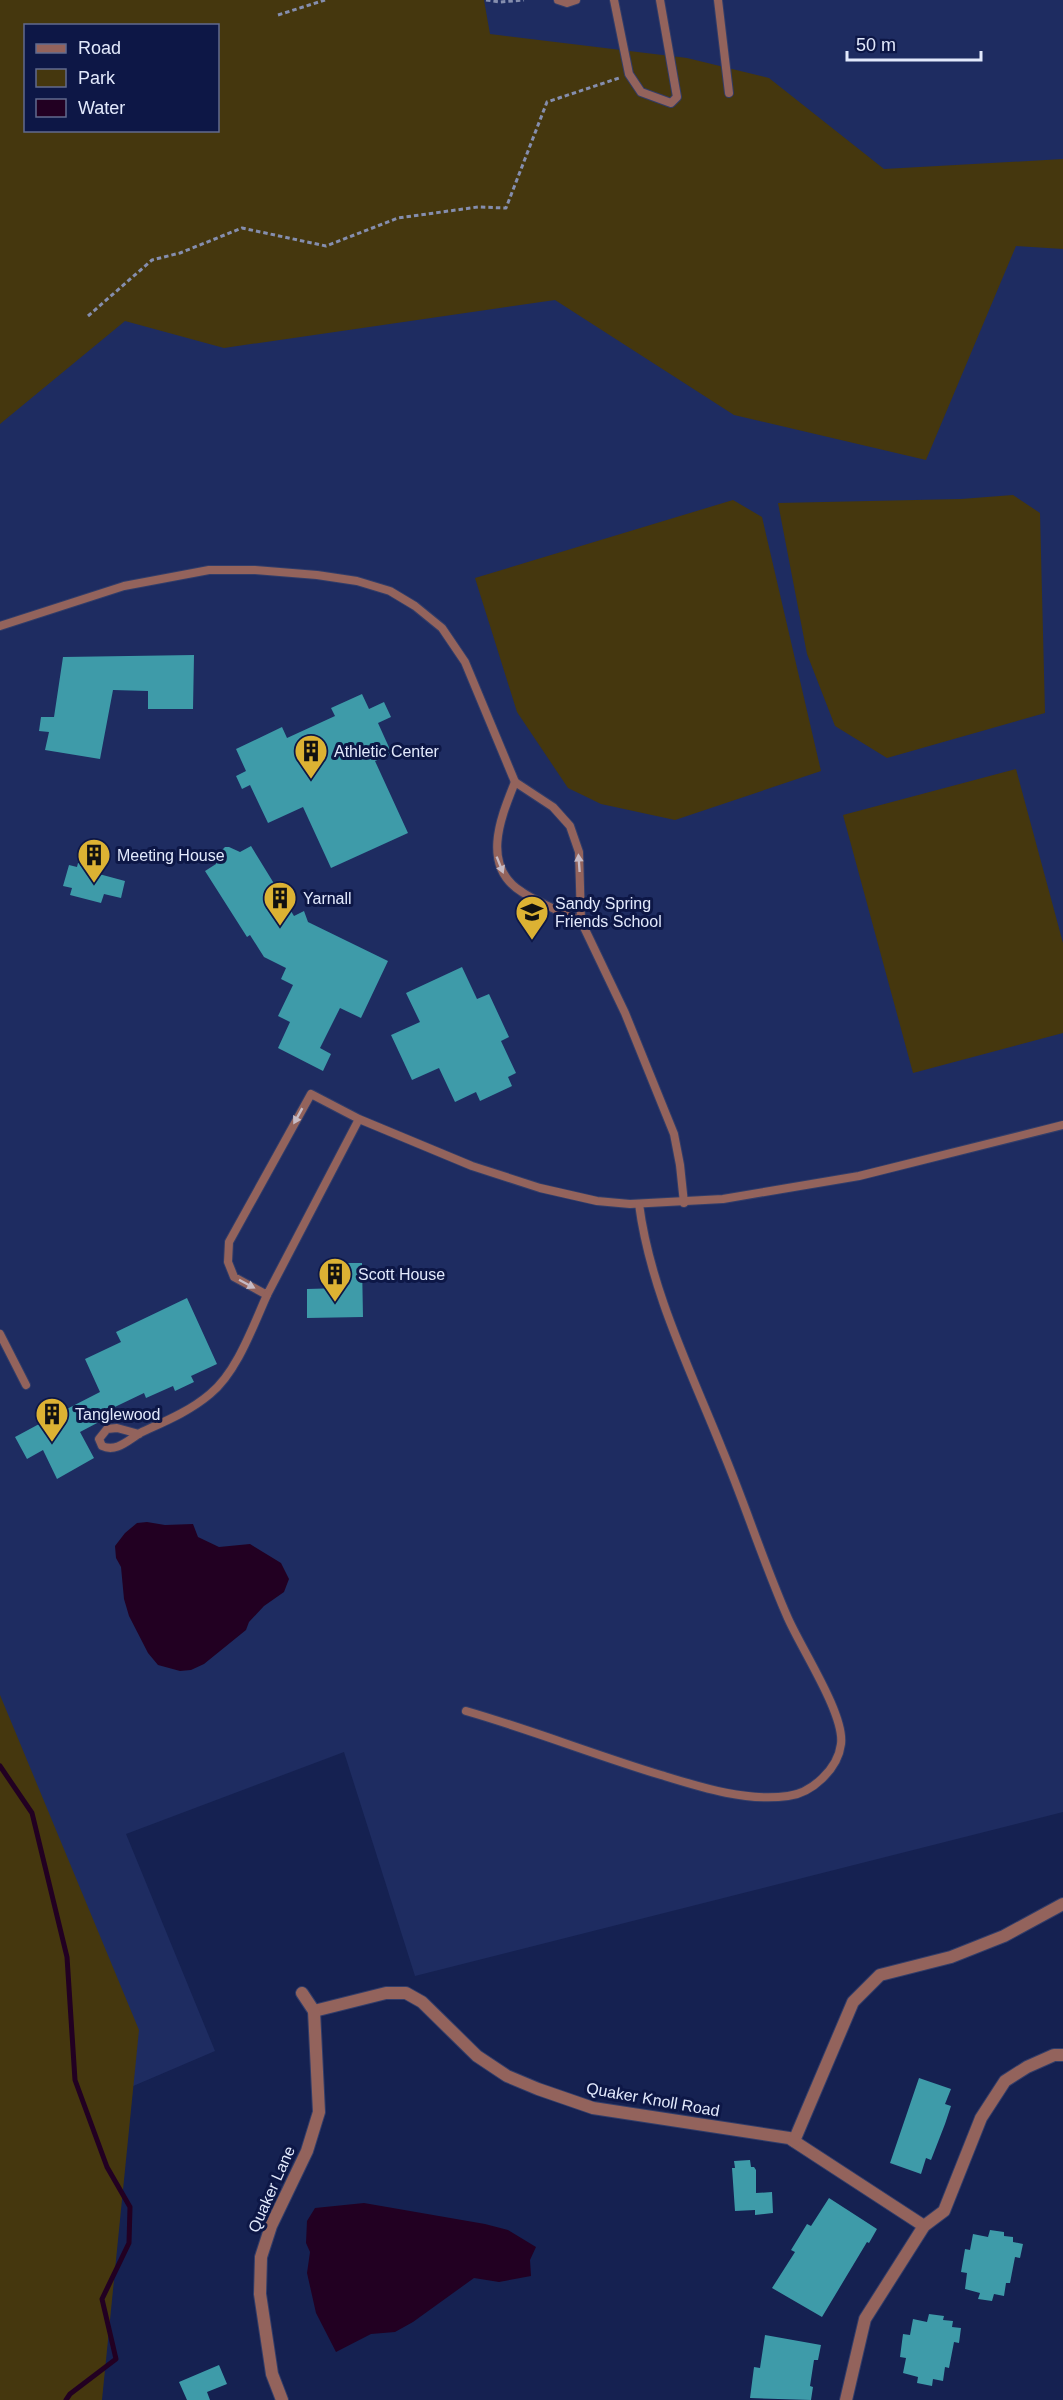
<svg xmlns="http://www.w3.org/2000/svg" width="1063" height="2400" viewBox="0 0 1063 2400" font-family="Arial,sans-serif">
<rect width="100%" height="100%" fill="#152151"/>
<!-- built -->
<path fill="#1e2c61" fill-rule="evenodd" d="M0 0H1063V1812L415 1976 344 1752 126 1834 215 2051 0 2143ZM26 26H218V130H26Z"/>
<!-- green -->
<g fill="#45370e" fill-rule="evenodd">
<path d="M0 0H484L490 34 687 58 769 78 884 169 1063 159V249L1016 246 926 460 734 415 555 300 224 348 125 321 0 424ZM26 26H218V130H26Z"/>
<polygon points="1013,495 1040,513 1045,713 887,758 835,726 807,654 778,503 961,499"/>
<polygon points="733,500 762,517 821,771 675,820 601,804 568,788 517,712 475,578"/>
<polygon points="1016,769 1063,943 1063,1033 913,1073 843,815"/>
<polygon points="0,1695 139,2030 102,2400 0,2400"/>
</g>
<!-- water -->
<g fill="#202">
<polygon points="147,1522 165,1525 193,1524 198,1537 219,1547 250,1544 281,1563 289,1579 284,1592 264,1606 249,1622 246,1630 204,1664 191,1670 180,1671 158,1665 148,1653 129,1616 124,1599 121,1567 116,1558 115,1546 125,1533 137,1523"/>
<polygon points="364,2203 485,2224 508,2230 536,2247 530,2260 531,2276 499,2282 474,2278 413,2322 395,2332 371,2334 336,2352 316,2313 307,2273 310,2252 306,2243 307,2221 315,2208"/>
</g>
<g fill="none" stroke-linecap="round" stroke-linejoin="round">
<!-- stream -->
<polyline stroke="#202" stroke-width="5" points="0,1766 32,1813 67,1957 75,2080 107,2167 130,2207 129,2243 102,2299 116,2359 70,2394 66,2400"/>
</g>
<!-- building -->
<g fill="#3e9ba9">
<polygon points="194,655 193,709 148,709 148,691 113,690 100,759 45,750 49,732 39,731 41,717 54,717 63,657"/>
<polygon points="362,694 369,709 384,702 391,717 378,723 392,754 375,761 408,833 331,868 303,807 268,823 250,785 242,789 236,776 246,771 236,749 282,727 287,738 335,716 331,708"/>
<polygon points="251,846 294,916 304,911 308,922 388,961 361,1018 340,1008 320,1048 331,1054 323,1071 278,1048 290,1022 278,1016 293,985 281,979 286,968 264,957 250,935 247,937 205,871 216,864 219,853 225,847 229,847 240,852"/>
<polygon points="78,863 100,869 99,874 125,881 121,898 104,894 101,903 70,895 72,888 63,886 69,865 77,867"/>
<polygon points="462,967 477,999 489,994 509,1037 501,1041 516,1073 508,1077 512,1086 480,1101 476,1092 455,1102 439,1068 412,1080 391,1035 420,1022 406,993"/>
<polygon points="341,1263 362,1263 363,1317 307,1318 307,1289 342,1288"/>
<polygon points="187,1298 217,1364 191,1376 194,1382 175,1391 173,1386 146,1398 144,1393 96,1416 99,1422 80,1432 94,1458 57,1479 43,1450 27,1459 15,1437 41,1423 38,1418 59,1407 61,1412 100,1392 85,1359 121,1342 116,1332"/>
<polygon points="919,2078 951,2089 945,2104 951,2106 945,2124 931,2160 926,2158 921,2174 890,2163"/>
<polygon points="750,2160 751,2167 754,2167 756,2170 756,2193 772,2192 773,2213 755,2215 755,2210 735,2211 732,2168 735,2168 734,2161"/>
<polygon points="829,2198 877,2229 869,2243 867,2242 822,2317 772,2288 795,2252 791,2250 807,2224 811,2226"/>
<polygon points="990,2230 1004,2232 1004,2236 1013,2237 1013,2242 1023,2244 1020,2258 1015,2257 1010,2283 1006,2283 1004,2296 994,2294 992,2301 978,2299 980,2293 965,2289 967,2273 961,2272 965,2249 970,2250 973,2234 988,2237"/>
<polygon points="929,2314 944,2316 943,2320 953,2321 952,2327 961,2328 959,2343 954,2342 949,2368 945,2367 943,2381 933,2379 932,2386 917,2383 918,2377 903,2373 906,2358 900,2357 903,2334 910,2335 913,2319 927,2322"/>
<polygon points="765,2335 821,2345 818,2360 814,2360 810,2386 813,2387 811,2400 750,2398 754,2367 760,2368"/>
<polygon points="219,2365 227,2384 207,2392 210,2400 187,2400 179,2382"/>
</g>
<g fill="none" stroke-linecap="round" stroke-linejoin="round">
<!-- service casing -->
<g stroke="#323d69" stroke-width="10">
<g id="service">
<polyline points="558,0 567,3 576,0"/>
<polyline points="614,0 629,74 641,92 671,103 677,97 660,0"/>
<polyline points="718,0 729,93"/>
<polyline points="0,626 124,586 209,570 255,570 317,575 357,581 390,591 415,606 442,628 465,662 515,782"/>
<path d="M581 921C562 912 540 904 522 892 480 866 501 817 515 782L553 807 570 826 579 852 581 921 625 1013 674 1134 680 1165 684 1203"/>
<polyline points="359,1119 267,1295 234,1277 228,1262 229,1242 311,1094 359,1119 472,1166 540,1188 597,1201 630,1204 723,1199 859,1176 1063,1125"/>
<polyline points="0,1334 26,1385"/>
<path d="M139 1434 117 1428 107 1429 99 1439 102 1446C117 1453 129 1439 142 1432 166 1421 190 1411 210 1394 237 1372 253 1326 267 1295"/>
<path d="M466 1711C532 1730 595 1755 661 1775 700 1787 746 1802 788 1796 812 1793 838 1769 841 1744 845 1714 800 1647 787 1616 763 1561 745 1504 722 1449 690 1369 650 1289 639 1204"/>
</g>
</g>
<!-- minor casing -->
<g stroke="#323d69" stroke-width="14">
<g id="minor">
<polyline points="314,2011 386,1993 406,1993 422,2002 477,2056 507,2076 538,2089 593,2108 789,2138 924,2226"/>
<polyline points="794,2141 853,2002 880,1975 951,1957 1004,1936 1063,1904"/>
<polyline points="282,2400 272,2374 260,2294 261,2257 271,2226 307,2151 319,2112 314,2011 302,1993"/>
<polyline points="846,2400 865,2319 924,2226 944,2211 981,2118 1005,2081 1027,2067 1054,2055 1063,2055"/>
</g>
</g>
<!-- path -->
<g stroke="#858eae" stroke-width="3" stroke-dasharray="4.5 3" stroke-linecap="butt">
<polyline points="486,0 500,2 524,0"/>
<polyline points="278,15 325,0"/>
<polyline points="88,316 152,260 180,253 242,228 326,246 398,218 478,207 506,208 547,102 619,78"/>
</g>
<!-- service -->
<use href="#service" stroke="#93635c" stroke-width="8"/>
<!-- minor -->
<use href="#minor" stroke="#93635c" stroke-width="12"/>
</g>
<!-- one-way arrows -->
<defs><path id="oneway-solid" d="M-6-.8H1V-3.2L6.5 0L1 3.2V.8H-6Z" transform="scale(1.5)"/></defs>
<g fill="#c6bac4">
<use href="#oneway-solid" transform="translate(579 863) rotate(-94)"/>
<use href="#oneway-solid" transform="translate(500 865) rotate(68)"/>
<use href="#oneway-solid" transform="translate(298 1116) rotate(119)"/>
<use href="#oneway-solid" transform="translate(247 1284) rotate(28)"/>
</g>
<!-- icons -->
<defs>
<g id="building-pin" transform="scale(1.725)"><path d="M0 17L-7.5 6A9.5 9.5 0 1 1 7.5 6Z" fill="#dcb233" stroke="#0d1746"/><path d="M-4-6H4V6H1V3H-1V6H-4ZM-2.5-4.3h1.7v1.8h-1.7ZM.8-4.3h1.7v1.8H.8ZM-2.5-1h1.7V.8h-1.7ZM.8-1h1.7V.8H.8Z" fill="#111"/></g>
<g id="school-pin" transform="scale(1.725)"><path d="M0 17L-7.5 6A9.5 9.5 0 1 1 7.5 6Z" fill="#dcb233" stroke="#0d1746"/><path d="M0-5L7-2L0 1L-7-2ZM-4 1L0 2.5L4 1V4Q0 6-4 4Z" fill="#111"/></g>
</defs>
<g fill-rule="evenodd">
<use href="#building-pin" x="311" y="751"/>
<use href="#building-pin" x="94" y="855"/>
<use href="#building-pin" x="280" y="898"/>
<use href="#school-pin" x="532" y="912"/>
<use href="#building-pin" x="335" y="1274"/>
<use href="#building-pin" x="52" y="1414"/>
</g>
<g text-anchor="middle" stroke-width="6" stroke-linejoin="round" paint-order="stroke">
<!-- poi labels -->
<g font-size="16" fill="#e2e9fc" stroke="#0d1746" text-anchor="start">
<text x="334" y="757">Athletic Center</text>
<text x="117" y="861">Meeting House</text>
<text x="303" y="904">Yarnall</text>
<text x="555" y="909">Sandy Spring<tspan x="555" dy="18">Friends School</tspan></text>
<text x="358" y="1280">Scott House</text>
<text x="75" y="1420">Tanglewood</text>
</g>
<!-- street labels -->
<g font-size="16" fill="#e2e9fc" stroke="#0d1746">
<text transform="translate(653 2099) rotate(10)" y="6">Quaker Knoll Road</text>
<text transform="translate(271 2189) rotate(-66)" y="6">Quaker Lane</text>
</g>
</g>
<!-- legend -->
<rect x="24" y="24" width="195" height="108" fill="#0d1746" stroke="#626b8f" stroke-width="1.5"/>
<rect x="36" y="44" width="30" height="9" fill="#93635c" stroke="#626b8f" stroke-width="1.5"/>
<text x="78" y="54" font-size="18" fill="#e2e9fc">Road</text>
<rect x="36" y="69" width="30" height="18" fill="#45370e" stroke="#626b8f" stroke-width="1.5"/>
<text x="78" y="84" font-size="18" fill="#e2e9fc">Park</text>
<rect x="36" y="99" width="30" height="18" fill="#220022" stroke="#626b8f" stroke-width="1.5"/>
<text x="78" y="114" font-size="18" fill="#e2e9fc">Water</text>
<!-- scale -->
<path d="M847 51v9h134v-9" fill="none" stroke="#e2e9fc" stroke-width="3"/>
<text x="856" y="51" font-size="18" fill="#e2e9fc" stroke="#0d1746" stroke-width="4.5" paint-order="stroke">50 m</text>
</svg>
